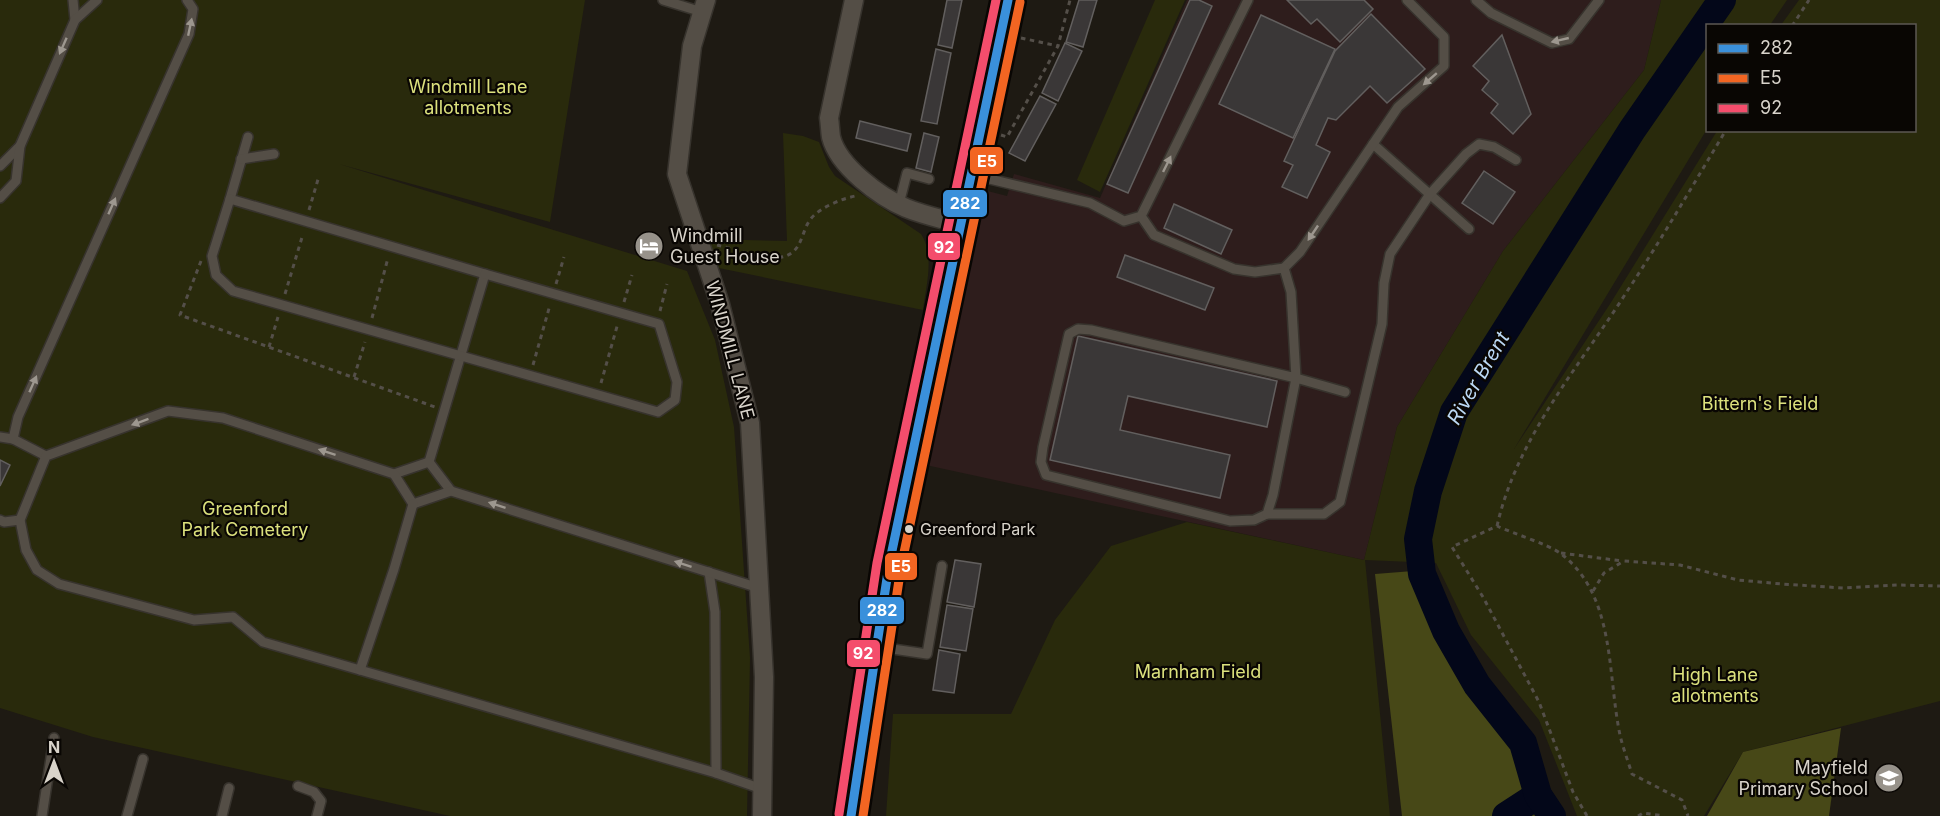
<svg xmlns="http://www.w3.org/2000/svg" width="1940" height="816" viewBox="0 0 1940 816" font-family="Inter,sans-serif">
<rect width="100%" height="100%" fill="#1e1a13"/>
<!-- industrial -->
<polygon fill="#2e1d1c" points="1187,0 1661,0 1644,70 1503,251 1397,427 1364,560 912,462 968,186 1007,196 1014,174 1100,198"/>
<!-- green -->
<g fill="#292a0c">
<polygon points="0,0 585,0 550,222 339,164 687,271 715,340 734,427 750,658 747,816 450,816 93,737 0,708"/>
<polygon points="1155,0 1185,0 1100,192 1077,180"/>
<polygon points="1661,0 1787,0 1770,25 1708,26 1707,129 1514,449 1610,304 1717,131 1914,130 1914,26 1781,25 1799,0 1940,0 1940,701 1743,752 1704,816 1577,816 1539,720 1471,635 1436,563 1365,560 1390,816 886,816 893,714 1011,714 1055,620 1111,546 1187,522 1364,560 1397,427 1503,251 1644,70"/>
<path d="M783 133 803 136 819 142 829 167 835 176 921 234C935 255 926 286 923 310L714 267 706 239 787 241Z"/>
<polygon points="1504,744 1521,746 1538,795 1552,816 1525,816"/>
</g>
<!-- forest -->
<g fill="#474817">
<polygon points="1413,571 1454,664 1515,742 1524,783 1544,816 1402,816 1375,574"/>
<polygon points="1841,728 1829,816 1707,816 1743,752"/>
</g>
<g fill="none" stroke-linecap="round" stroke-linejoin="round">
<!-- river -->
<g stroke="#030719" stroke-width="28">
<polyline points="1506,816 1538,795"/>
<polyline points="1552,816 1538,795 1523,743 1477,685 1446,631 1422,574 1418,539 1428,491 1454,412 1632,130 1722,0"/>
</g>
</g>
<!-- building -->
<g fill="#3a3737" stroke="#625f5e" stroke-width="1.5">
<polygon points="947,0 962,0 952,48 938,45"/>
<polygon points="1079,0 1097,0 1083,47 1066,42"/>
<polygon points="1190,0 1199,0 1212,6 1128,193 1107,184"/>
<polygon points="1287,0 1364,0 1373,9 1340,42 1317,19 1311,24"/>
<polygon points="1371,14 1425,69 1387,103 1370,86 1336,120 1328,118 1316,145 1330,152 1307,198 1282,187 1293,165 1284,161 1335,51"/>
<polygon points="1261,15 1335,49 1293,138 1219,104"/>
<polygon points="1502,35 1531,114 1513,134 1491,113 1498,104 1482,90 1489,81 1473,66"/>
<polygon points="1065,43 1082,51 1058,101 1042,93"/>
<polygon points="936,49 951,53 937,124 921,121"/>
<polygon points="1040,96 1056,104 1025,161 1009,153"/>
<polygon points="860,121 911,134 907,151 856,138"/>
<polygon points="924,133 939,137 931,172 916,168"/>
<polygon points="1484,171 1515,192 1493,224 1462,203"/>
<polygon points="1174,204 1232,230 1221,254 1164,228"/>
<polygon points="1125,255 1214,288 1205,310 1117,277"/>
<polygon points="1078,336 1277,381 1267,427 1128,396 1120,430 1230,455 1220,498 1050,460"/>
<polygon points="0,460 10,465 0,486"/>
<polygon points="955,560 981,564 974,607 947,602"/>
<polygon points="947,605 973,609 966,651 940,647"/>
<polygon points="939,650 960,654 954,693 933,690"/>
</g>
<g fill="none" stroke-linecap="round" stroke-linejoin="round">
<!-- lane casing -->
<g stroke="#37332d" stroke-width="12">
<g id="lane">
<polyline points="73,0 75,20"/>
<polyline points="663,0 702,12"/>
<polyline points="1476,0 1491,13 1552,43 1569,39 1599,0"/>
<polyline points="248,137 230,199 485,274 429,462"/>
<polyline points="1373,144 1469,229"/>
<polyline points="241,159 274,154"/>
<polyline points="0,166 20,146"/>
<polyline points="973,175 1090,203 1124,221 1141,216 1248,0"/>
<polyline points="0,198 16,181 20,146 75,20 97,0"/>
<polyline points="230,199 212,256 216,275 233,291 658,412 675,400 677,382 659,324 485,274"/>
<polyline points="899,204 907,173 929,179"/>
<polyline points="1141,216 1154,235 1234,269 1255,272 1284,268 1300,252 1398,107 1444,66 1444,37 1407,0"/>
<polyline points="1284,268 1291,292 1296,378 1273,495 1267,514 1254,520 1230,521 1046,475 1041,462 1043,447 1069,334 1078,329 1091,330 1296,378 1345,392"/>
<polyline points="0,437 13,439 46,456"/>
<polyline points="13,439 18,417 189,34 193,9 187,0"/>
<polyline points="394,474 429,462 451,491"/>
<polyline points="1267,514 1324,514 1340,502 1382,324 1384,283 1390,254 1430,194 1466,154 1479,144 1494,147 1516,160"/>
<polyline points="0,520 4,522 20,520"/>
<polyline points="709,572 715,612 716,773"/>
<polyline points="759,588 451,491 413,504 394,474 223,418 168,411 46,456 20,520 26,550 37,570 59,584 194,620 233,617 263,642 716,773 762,789"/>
<polyline points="879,647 927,654 942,566"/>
<polyline points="360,670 394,569 413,504"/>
<polyline points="298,786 314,792 321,801 317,816"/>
<polyline points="42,816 54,738"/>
<polyline points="127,816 143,759"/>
<polyline points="222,816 229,788"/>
</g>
</g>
<!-- street casing -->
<g stroke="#37332d" stroke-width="21">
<g id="street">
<polyline points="706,0 692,46 677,174 720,304 750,423 764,677 762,816"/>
<path d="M854 0 829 118C830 124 830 131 831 137 838 166 880 197 906 208 923 215 942 219 960 224"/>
</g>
</g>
<!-- primary casing -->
<g stroke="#37332d" stroke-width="32">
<polyline id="primary" points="851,816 889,565 1008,0"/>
</g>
<!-- path -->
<g stroke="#544f49" stroke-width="3" stroke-dasharray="4.5 4.5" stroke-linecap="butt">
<polyline points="1792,26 1809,0"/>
<polyline points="1021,38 1058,46"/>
<polyline points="1001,135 1007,137 1058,46 1070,0"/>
<polyline points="309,210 319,176"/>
<path d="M717 245C734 249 770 262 786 256 801 250 801 236 808 223 815 209 841 199 855 196"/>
<polyline points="201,261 180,315 435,407"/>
<polyline points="556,284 564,257"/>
<polyline points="285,294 303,234"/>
<polyline points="624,302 632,275"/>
<polyline points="660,311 667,284"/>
<polyline points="372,318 388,258"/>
<polyline points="269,347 278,317"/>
<polyline points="533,365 550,305"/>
<polyline points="354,377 365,342"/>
<polyline points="601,383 618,323"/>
<path d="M1497 526C1517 438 1578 368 1626 293 1661 240 1693 185 1726 130"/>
<polyline points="1561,553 1622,561"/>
<polyline points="1593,591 1604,573 1624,561 1680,565 1738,580 1782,584 1843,588 1897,585 1940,586"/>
<path d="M1587 816 1573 792 1539 702 1483 597 1452 547 1497 526C1512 533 1547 544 1560 553 1616 595 1607 674 1620 735 1623 748 1628 761 1632 774L1682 800 1688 816"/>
<polyline points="1638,816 1643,813 1664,816"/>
</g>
<!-- lane -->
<use href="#lane" stroke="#544e46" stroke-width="9"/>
<!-- street -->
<use href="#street" stroke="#544e46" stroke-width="18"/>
<!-- primary -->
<use href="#primary" stroke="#544b41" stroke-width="28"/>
<!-- bus-1 casing -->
<g stroke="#090603" stroke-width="14">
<polyline id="bus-1" points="851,816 889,565 1008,0"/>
</g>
<!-- bus-2 casing -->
<g stroke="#090603" stroke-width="14">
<polyline id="bus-2" points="863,816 901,567 1020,2"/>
</g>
<!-- bus-3 casing -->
<g stroke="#090603" stroke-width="14">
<polyline id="bus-3" points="839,814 877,563 996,0"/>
</g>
<!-- bus-1 -->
<use href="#bus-1" stroke="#3a90db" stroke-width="9"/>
<!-- bus-2 -->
<use href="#bus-2" stroke="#f26522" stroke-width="9"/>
<!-- bus-3 -->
<use href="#bus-3" stroke="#f44d6c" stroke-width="9"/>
</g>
<!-- one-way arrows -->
<defs><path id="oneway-solid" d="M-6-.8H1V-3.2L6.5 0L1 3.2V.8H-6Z" transform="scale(1.5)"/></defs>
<g fill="#9d978f">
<use href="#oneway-solid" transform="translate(190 27) rotate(-78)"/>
<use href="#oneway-solid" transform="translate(1560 40) rotate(167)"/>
<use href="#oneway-solid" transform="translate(63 46) rotate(114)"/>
<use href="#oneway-solid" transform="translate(1430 79) rotate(139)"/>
<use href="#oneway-solid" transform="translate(1167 164) rotate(-64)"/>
<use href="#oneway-solid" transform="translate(112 206) rotate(-66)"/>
<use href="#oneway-solid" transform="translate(1313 233) rotate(124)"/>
<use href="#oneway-solid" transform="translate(33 384) rotate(-66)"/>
<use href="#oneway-solid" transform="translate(140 422) rotate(160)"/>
<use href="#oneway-solid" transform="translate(327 452) rotate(-162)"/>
<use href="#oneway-solid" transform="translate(497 505) rotate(-162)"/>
<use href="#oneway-solid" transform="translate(683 564) rotate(-162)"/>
</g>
<!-- icons -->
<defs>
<g id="hotel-disc" transform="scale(1.5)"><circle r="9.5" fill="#97928a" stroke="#090603"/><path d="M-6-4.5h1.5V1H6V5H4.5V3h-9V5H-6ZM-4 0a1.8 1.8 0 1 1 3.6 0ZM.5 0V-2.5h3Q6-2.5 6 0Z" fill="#fff"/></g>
<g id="school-disc" transform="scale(1.5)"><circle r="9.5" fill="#97928a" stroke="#090603"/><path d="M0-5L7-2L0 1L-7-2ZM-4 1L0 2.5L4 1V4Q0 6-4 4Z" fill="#fff"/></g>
</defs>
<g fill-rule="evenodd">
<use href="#hotel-disc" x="649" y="246"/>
<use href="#school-disc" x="1889" y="778"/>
</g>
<!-- markers -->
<circle fill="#d8d3ca" stroke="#090603" stroke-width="2" cx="909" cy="529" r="5"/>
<g text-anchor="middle" stroke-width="4.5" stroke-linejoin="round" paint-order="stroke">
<!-- bus labels -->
<g font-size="16" fill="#d8d3ca" stroke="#090603" text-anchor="start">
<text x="920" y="535">Greenford Park</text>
</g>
<!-- park labels -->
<g font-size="18" fill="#dce17d" stroke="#090603">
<text x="468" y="93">Windmill Lane<tspan x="468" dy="21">allotments</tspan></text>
<text x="1760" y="410">Bittern's Field</text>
<text x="245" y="515">Greenford<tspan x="245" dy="21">Park Cemetery</tspan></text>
<text x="1198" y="678">Marnham Field</text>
<text x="1715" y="681">High Lane<tspan x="1715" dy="21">allotments</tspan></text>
</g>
<!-- poi labels -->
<g font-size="18" fill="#d8d3ca" stroke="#090603" text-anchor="start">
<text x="670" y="242">Windmill<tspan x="670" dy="21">Guest House</tspan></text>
<text x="1868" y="774" text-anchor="end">Mayfield<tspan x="1868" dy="21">Primary School</tspan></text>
</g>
<!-- street labels -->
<g font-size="18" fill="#d8d3ca" stroke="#090603">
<text transform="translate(730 350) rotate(75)" y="6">WINDMILL LANE</text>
</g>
<!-- water labels -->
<g font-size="20" font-style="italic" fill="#bbd8f4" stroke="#090603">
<text transform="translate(1478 378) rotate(-60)" y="7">River Brent</text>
</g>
</g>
<g stroke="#090603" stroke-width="2">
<rect x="969" y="146" width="35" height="29" rx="6" fill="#f26522"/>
<rect x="942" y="189" width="46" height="29" rx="6" fill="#3a90db"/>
<rect x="927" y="232" width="34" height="29" rx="6" fill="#f44d6c"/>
<rect x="884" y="552" width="34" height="29" rx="6" fill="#f26522"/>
<rect x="859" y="596" width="46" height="29" rx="6" fill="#3a90db"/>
<rect x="846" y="639" width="35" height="29" rx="6" fill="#f44d6c"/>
</g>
<g font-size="16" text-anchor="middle" font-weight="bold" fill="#fff">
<text x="987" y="167">E5</text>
<text x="965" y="209">282</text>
<text x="944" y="253">92</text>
<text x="901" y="572">E5</text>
<text x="882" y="616">282</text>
<text x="863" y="659">92</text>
</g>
<!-- legend -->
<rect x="1706" y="24" width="210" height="108" fill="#090603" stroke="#5c5853" stroke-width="1.5"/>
<rect x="1718" y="44" width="30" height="9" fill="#3a90db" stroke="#5c5853" stroke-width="1.5"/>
<text x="1760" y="54" font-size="18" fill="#d8d3ca">282</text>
<rect x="1718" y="74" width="30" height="9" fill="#f26522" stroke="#5c5853" stroke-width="1.5"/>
<text x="1760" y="84" font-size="18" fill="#d8d3ca">E5</text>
<rect x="1718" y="104" width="30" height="9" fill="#f44d6c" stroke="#5c5853" stroke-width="1.5"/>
<text x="1760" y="114" font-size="18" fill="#d8d3ca">92</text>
<!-- north arrow -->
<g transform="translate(54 762)" stroke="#090603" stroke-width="4.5" paint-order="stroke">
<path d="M0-4.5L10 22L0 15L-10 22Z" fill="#d8d3ca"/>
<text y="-9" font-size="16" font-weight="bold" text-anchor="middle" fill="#d8d3ca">N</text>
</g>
</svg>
